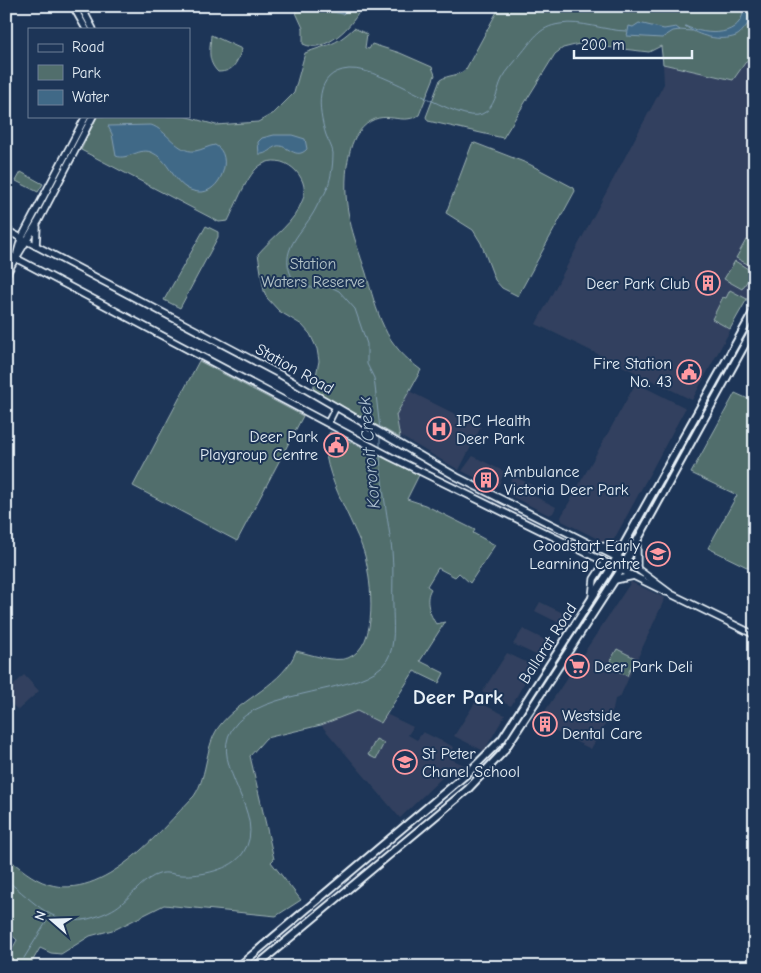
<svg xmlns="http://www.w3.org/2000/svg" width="761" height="973" viewBox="0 0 761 973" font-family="'Comic Neue',sans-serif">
<rect width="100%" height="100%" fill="#1d3557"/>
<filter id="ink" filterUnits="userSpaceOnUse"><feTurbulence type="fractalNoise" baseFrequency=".02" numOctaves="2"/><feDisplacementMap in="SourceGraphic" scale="10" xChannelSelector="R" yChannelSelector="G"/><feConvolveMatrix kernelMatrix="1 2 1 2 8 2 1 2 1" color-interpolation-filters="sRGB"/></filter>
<g filter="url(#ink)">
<!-- built -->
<g fill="#32415e">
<polygon points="755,49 755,285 692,400 536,324 664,84 663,64 732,80"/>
<polygon points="636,383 684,407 685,409 612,543 608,544 562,521 561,517"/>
<polygon points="409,391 481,427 459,470 400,436 396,415"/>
<polygon points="473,456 505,472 498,486 494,487 462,471"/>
<polygon points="513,476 534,486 530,494 556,507 553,513 549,515 507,494 506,490"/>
<polygon points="631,582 665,598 620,697 615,699 613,710 591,749 537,723"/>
<polygon points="540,602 567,615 561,624 535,611"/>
<polygon points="523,629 549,642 540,657 513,644"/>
<polygon points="507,653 534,666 511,706 482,692"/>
<polygon points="24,675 39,691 18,710 6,699 6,693"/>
<polygon points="476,701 505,715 484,751 454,736"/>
<polygon points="357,711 380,722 386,714 413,727 408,735 417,740 423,732 454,747 449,758 466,766 461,770 448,772 400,818 321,725"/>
</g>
<!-- green -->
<g fill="#516e6c" stroke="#9cb0b2">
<path d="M293 6H362C354 25 325 55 303 44V28Z"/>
<path d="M500 6 556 9 575 6H755V49L733 80 663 64 661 46 649 52 579 44 563 48 555 54 503 138 428 121 426 117 440 80C449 74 458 77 466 69Z"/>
<path d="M354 28 367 34 365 48 369 49 372 44 400 53 432 67 435 75 419 115C399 128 381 103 358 133 351 142 349 155 347 166 342 208 353 233 366 273 371 291 376 310 384 327 392 345 405 358 421 370L396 415 400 438 313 390 319 361 317 349 310 334 302 325 279 311 267 298 264 291 258 254C274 235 294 224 303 199 311 176 282 151 261 165 248 172 235 207 228 221L219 222 81 150 97 116H184L216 125 258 122 274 113 294 93 305 53C327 44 334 47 354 28Z"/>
<path d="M211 35 242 49C237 62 234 72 218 72 207 61 210 50 211 35Z"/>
<polygon points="475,143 529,164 574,188 575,191 518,296 502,288 495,280 481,243 473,230 446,213 472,144"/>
<polygon points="21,172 43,184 38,192 16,181"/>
<polygon points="206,226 218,232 218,237 180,308 164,300"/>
<polygon points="746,240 755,245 755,268 736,258"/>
<polygon points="735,261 753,272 742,289 724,279"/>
<polygon points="730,290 747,299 730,329 712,319 723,297 726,298"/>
<polygon points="199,361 303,416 237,541 133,486"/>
<polygon points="735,393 755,402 755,571 708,548 737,495 691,473"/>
<path d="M330 432 419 475 407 499 425 505 475 530 473 533 495 545 470 583 459 573 455 577 438 568 427 586 431 589C424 600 430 615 436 624L445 622 420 661 444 673 439 683 414 671 381 723 357 711 321 725 266 738 250 756 274 859 271 862 301 900 276 916 164 905 116 929 90 936 61 954 51 953 40 948 29 967 6 960 17 940 6 930V857C19 867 32 879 48 884 104 902 160 831 194 796 209 774 204 744 221 724 242 698 284 684 296 651 310 654 334 663 348 658 380 645 371 582 365 556 358 528 311 456 330 432Z"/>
<polygon points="617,649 635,658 627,676 616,670 618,665 610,661"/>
<polygon points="376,739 384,743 376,759 368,755"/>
</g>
<!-- water -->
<g fill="#406987" stroke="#839fb4">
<polygon points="322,6 348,6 348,9 343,14 327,11"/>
<path d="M744 6H752L748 13 750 21C746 26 742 33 736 36 720 42 698 36 685 26 707 36 743 38 744 6Z"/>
<polygon points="639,23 664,29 676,27 680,30 673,31 662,38 627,36 629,26 633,27"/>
<path d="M151 125C167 130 177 153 195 151 202 150 208 146 215 145 235 156 220 194 199 192 174 190 172 162 153 153 140 146 128 161 116 156L112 134 108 126Z"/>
<path d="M274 135H292L305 139 307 149C296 161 287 144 277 146 270 148 267 155 259 154L258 142 262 138Z"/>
</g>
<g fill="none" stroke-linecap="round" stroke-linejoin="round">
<!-- stream -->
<g stroke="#839fb4" stroke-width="1">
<polyline points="679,30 692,31"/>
<path d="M380 429 374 378 367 364V344L355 309 339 291 331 287 314 288 295 283C274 249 304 234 317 206 319 201 322 198 325 193 331 181 333 166 333 153 332 146 328 141 326 135 318 110 313 72 349 69 385 67 458 125 482 114 495 109 497 89 502 79 507 70 514 63 520 55 533 40 538 27 560 24 581 20 605 31 627 31"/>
<polyline points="380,436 380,449"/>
<path d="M6 880C35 901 54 931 95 917 104 914 114 910 122 903 133 894 145 878 159 874 167 871 174 875 182 875 200 876 232 870 243 853 270 815 208 766 232 729 260 686 365 696 387 660 396 646 393 622 393 606 392 588 394 569 392 551 388 518 381 486 380 453"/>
<polyline points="24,958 50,916"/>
</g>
<!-- minor casing -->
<g stroke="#e8f1f8" stroke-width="8">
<polyline id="minor" points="6,276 16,258"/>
</g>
<!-- major casing -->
<g stroke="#e8f1f8" stroke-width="9">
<g id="major">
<polyline points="73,6 86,29"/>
<polyline points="81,6 93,29"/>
<polyline points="6,230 281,375 457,477 632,565 671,594 755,635"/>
<polyline points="36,246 37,227"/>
<polyline points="6,253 391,457 666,592"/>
<polyline points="17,253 21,239 86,116"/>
<polyline points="16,258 39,220 93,116"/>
<polyline points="328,423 336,407"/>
<polyline points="637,542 637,569"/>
<polyline points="597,546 623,547"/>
<polyline points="615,580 634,576"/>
<polyline points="592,597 594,579 605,562"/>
</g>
</g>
<!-- highway casing -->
<g stroke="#e8f1f8" stroke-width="10">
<g id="highway">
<polyline points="238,967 469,772 502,739 608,573 755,309"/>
<polyline points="255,967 468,789 503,752 621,570 755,326"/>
</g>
</g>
<!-- minor -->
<use href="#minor" stroke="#1d3557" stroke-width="4.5"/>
<!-- major -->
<use href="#major" stroke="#1d3557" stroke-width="5.5"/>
<!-- highway -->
<use href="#highway" stroke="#1d3557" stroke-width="6"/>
</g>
</g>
<!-- icons -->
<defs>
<g id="building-ring" transform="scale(1.25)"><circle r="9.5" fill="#1d3557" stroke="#ff9aa2" stroke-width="1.5"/><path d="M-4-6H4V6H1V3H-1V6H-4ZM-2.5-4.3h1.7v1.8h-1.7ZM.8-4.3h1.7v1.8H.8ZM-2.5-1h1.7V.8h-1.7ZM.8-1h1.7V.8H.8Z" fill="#ff9aa2"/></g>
<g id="civic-ring" transform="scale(1.25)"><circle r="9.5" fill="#1d3557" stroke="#ff9aa2" stroke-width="1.5"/><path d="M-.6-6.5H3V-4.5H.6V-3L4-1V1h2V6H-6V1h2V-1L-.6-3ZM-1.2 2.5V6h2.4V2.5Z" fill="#ff9aa2"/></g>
<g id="hospital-ring" transform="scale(1.25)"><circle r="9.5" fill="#1d3557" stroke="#ff9aa2" stroke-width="1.5"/><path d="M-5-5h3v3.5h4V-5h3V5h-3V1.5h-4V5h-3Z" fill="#ff9aa2"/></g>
<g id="school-ring" transform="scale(1.25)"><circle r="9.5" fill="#1d3557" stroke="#ff9aa2" stroke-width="1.5"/><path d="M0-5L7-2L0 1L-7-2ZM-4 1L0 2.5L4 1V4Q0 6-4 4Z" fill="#ff9aa2"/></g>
<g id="supermarket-ring" transform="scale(1.25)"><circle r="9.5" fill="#1d3557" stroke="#ff9aa2" stroke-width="1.5"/><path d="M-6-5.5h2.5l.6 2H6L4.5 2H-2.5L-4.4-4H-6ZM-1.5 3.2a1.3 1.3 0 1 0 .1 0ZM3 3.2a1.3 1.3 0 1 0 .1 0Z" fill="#ff9aa2"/></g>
</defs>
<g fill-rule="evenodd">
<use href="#building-ring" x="708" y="283"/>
<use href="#civic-ring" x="689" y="372"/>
<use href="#hospital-ring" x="439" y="429"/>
<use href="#civic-ring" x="336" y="445"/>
<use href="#building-ring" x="486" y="480"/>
<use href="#school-ring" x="658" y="554"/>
<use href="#supermarket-ring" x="577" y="666"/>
<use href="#building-ring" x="545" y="724"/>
<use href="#school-ring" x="405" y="762"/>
</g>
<g text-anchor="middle" stroke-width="4" stroke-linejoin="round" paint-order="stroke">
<!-- park labels -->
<g font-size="16" fill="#b3c3c7" stroke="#1d3557">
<text x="313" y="269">Station<tspan x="313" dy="18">Waters Reserve</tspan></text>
</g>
<!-- poi labels -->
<g font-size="16" fill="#e8f1f8" stroke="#1d3557" text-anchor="start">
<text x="690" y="289" text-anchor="end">Deer Park Club</text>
<text x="672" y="369" text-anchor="end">Fire Station<tspan x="672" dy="18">No. 43</tspan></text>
<text x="456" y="426">IPC Health<tspan x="456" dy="18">Deer Park</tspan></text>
<text x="318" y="442" text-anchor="end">Deer Park<tspan x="318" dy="18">Playgroup Centre</tspan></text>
<text x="504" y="477">Ambulance<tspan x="504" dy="18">Victoria Deer Park</tspan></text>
<text x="640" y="551" text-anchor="end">Goodstart Early<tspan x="640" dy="18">Learning Centre</tspan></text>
<text x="594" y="672">Deer Park Deli</text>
<text x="562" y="721">Westside<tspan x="562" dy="18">Dental Care</tspan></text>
<text x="422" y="759">St Peter<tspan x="422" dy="18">Chanel School</tspan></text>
</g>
<!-- street labels -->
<g font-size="16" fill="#e8f1f8" stroke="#1d3557">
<text transform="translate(295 368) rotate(29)" y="6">Station Road</text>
<text transform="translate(547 643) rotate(-57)" y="6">Ballarat Road</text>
</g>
<!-- water labels -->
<g font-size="18" font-style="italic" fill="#adc1d0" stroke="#1d3557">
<text transform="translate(369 453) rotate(-95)" y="6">Kororoit Creek</text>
</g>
<!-- district labels -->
<g font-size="21" font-weight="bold" fill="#e8f1f8" stroke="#1d3557">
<text x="458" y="704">Deer Park</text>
</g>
</g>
<!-- margin -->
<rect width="761" height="973" fill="none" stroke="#1d3557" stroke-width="25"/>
<rect x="12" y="12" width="736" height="948" fill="none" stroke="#e8f1f8" stroke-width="2" filter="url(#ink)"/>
<!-- legend -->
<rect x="28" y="28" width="162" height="90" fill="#1d3557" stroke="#6e8097"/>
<rect x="38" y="44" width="25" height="8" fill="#1d3557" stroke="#6e8097"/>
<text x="72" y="52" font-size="15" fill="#e8f1f8">Road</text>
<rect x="38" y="65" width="25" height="15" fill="#516e6c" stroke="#6e8097"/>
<text x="72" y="78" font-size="15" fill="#e8f1f8">Park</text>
<rect x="38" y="90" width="25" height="15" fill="#406987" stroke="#6e8097"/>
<text x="72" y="102" font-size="15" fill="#e8f1f8">Water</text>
<!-- north arrow -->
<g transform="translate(52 920) rotate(290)" stroke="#1d3557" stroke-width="4" paint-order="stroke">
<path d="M0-4L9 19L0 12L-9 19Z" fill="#e8f1f8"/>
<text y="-8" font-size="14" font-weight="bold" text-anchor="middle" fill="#e8f1f8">N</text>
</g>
<!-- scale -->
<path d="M574 50v8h118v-8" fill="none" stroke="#e8f1f8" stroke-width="2.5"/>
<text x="581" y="50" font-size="15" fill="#e8f1f8" stroke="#1d3557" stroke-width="4" paint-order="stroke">200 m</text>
</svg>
